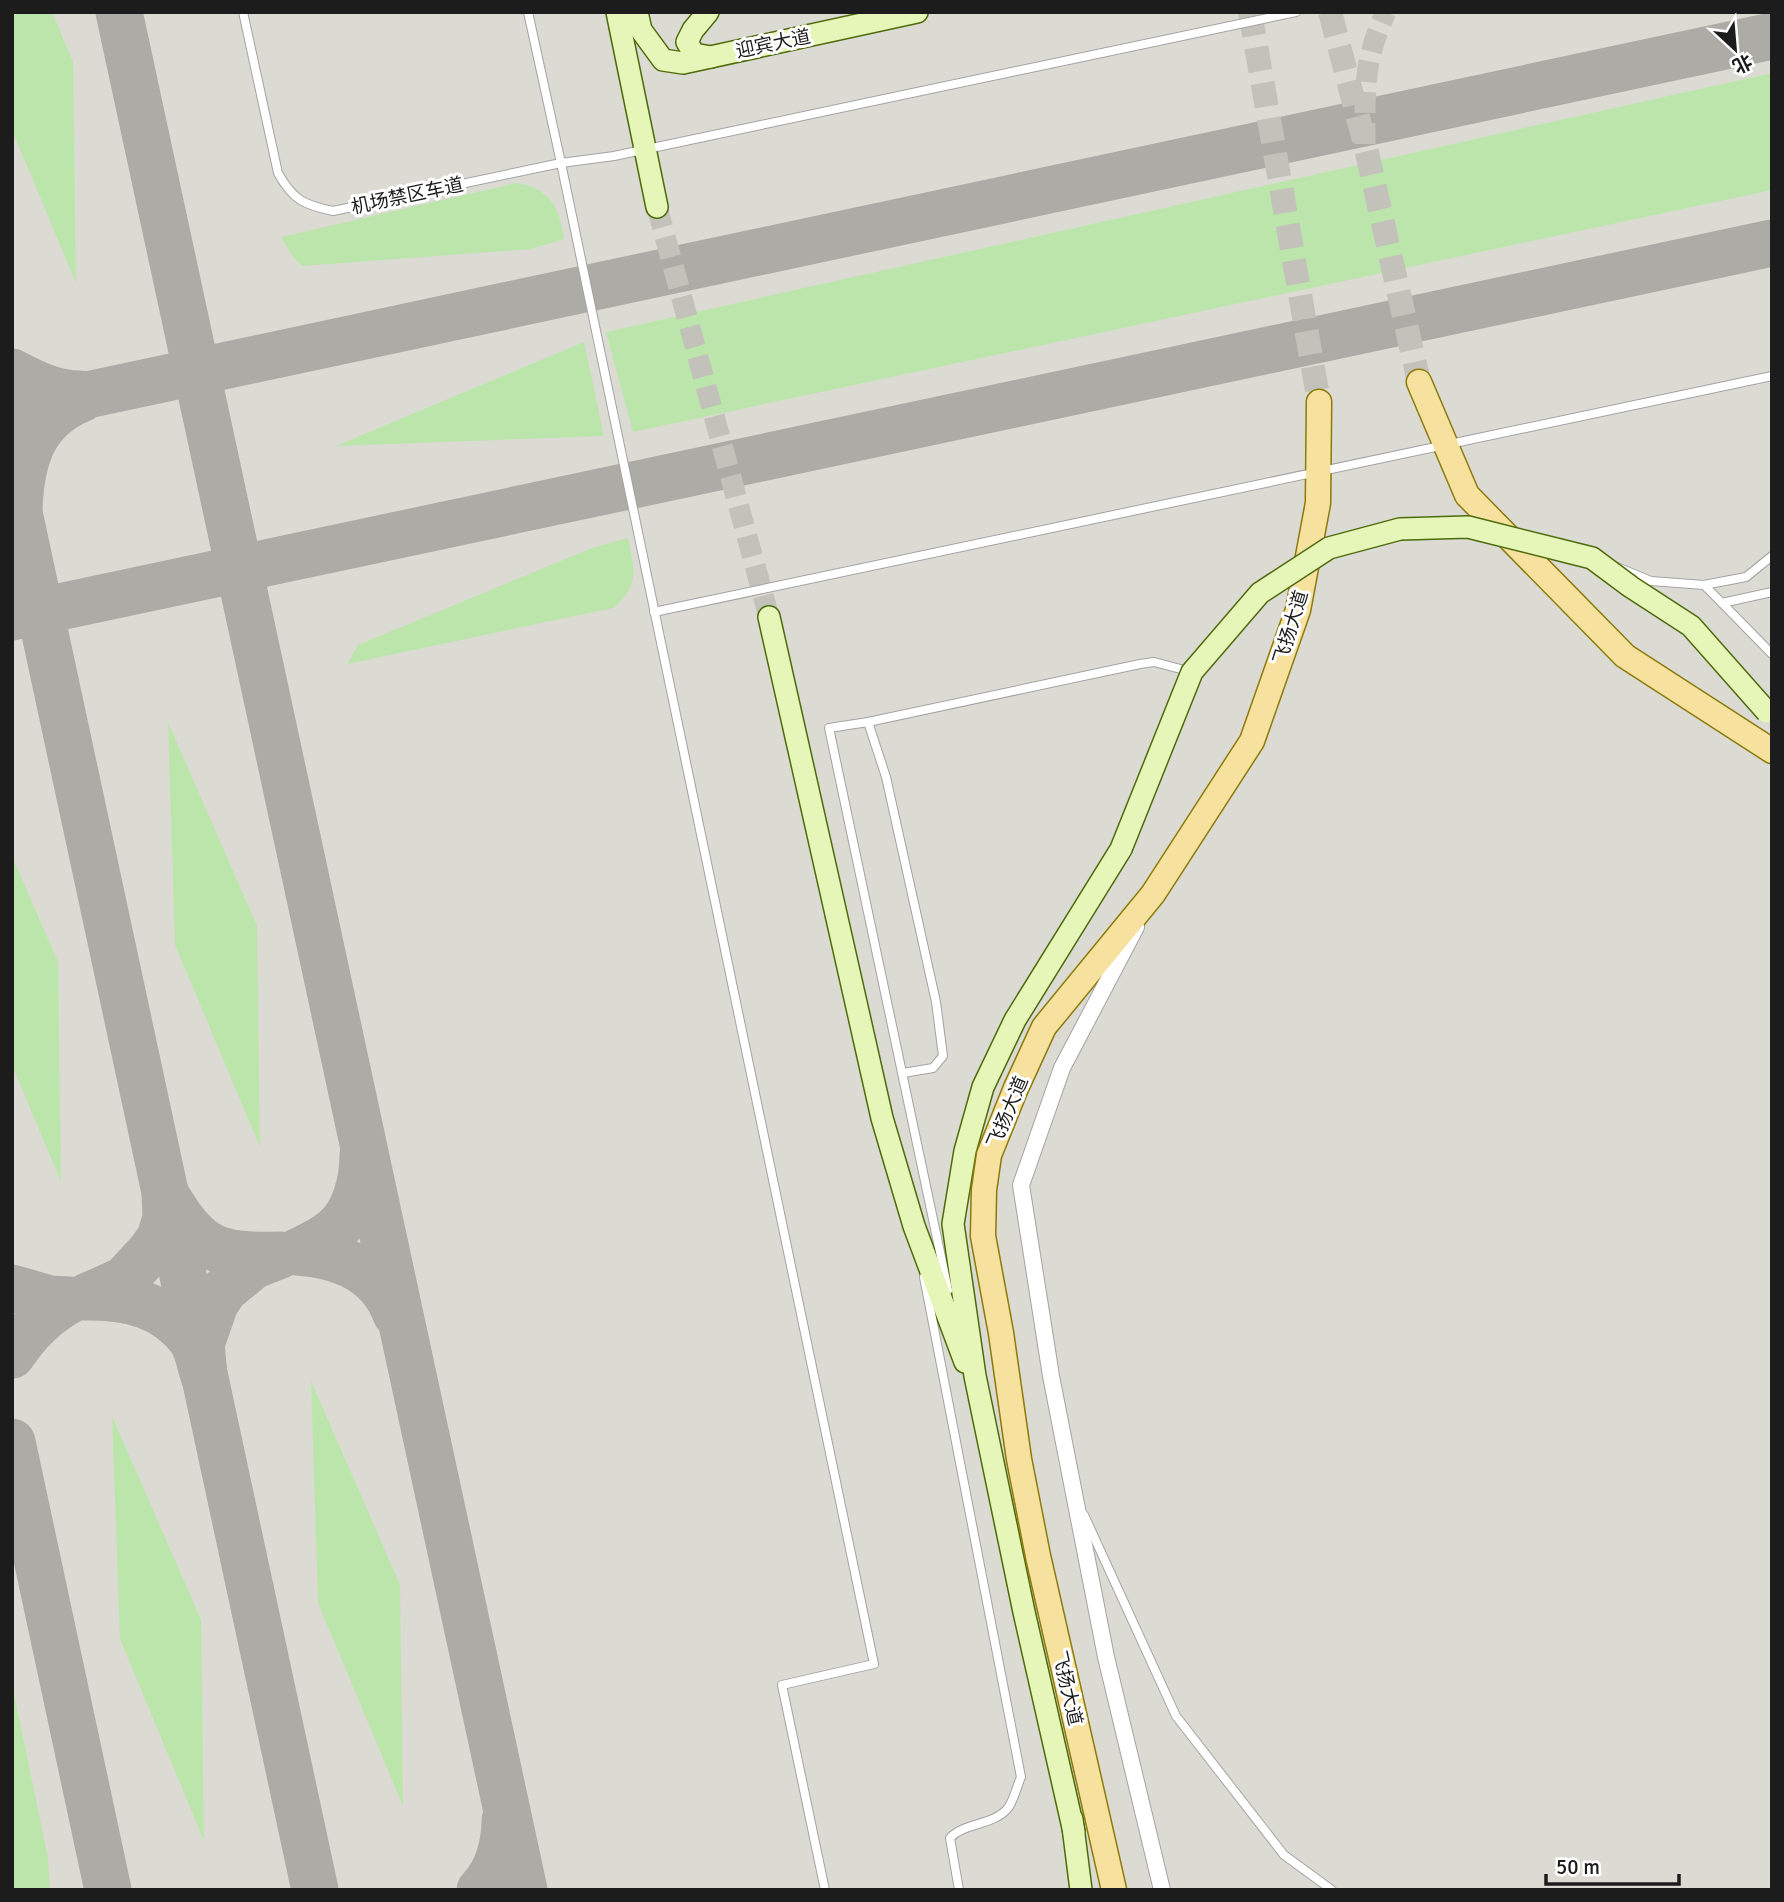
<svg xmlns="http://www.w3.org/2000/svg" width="1784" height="1902" viewBox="0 0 1784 1902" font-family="Signika,'Noto Sans SC',sans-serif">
<rect width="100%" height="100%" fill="#edece2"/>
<!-- airport -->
<rect fill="#dbdbd4" x="12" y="12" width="1760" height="1878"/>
<!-- grass -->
<g fill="#bce5ab">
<polygon points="12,12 52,12 73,62 76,283 12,130"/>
<polygon points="1772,73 1772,190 633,432 606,332"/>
<path d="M516 183C550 188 559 207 564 239L531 249 302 266 293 257 281 237Z"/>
<polygon points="584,342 604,436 336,446"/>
<path d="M628 538C634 570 641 584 613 608L347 664 358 645 592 548Z"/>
<polygon points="168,722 257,926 260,1147 175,945"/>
<polygon points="12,856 58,962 61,1182 12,1065"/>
<polygon points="311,1381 400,1585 403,1806 318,1603"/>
<polygon points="112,1416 201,1620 204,1841 120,1639"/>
<polygon points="12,1684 48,1858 50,1890 12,1890"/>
</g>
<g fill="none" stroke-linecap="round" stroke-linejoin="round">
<!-- taxiway -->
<g stroke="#acaba6" stroke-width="47">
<polyline points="119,12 524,1890"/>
<path d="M12 372C35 384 55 394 81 394"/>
<polyline points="12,411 1772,36"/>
<polyline points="12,480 315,1890"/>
<path d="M16 504 19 509C21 460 32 419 81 399"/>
<polyline points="12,617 1772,243"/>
<path d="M363 1155C363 1181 355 1213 335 1230 324 1240 310 1246 297 1252 340 1255 380 1270 396 1314"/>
<path d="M165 1193C198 1250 216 1257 281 1255L253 1266 224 1290 215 1304 201 1344 204 1376C200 1365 198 1349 191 1339 165 1305 127 1296 86 1297L124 1280 150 1252 160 1238 166 1218Z"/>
<path d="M12 1288 50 1299 70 1300C46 1313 27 1332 12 1355"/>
<polyline points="12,1442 108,1890"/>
<path d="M480 1890C498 1872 505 1844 505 1820"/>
</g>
<!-- secondary-tunnel -->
<g stroke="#c3c2ba" stroke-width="21" stroke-dasharray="21 10" stroke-linecap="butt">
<path d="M1365 144C1365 92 1363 60 1386 12"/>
<polyline points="657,207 769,617"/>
</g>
<!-- primary-tunnel -->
<g stroke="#c3c2ba" stroke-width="24" stroke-dasharray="24 12" stroke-linecap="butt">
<polyline points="1250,12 1319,402"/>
<polyline points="1330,12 1365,144 1419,382"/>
</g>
<!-- lane casing -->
<g stroke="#a3a3a3" stroke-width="10">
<g id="lane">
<path d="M243 12 278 173C293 200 304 205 333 211L561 163 528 12"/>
<polyline points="1617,567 1651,581 1704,585 1746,577 1772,556"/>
<polyline points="1704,585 1722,603 1772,592"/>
<polyline points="1722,603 1772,654"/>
<polyline points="654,612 1772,376"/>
<polyline points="868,722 886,777 936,1002 943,1056 933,1068 903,1073"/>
<path d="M924 1277 1021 1777C1017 1786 1014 1800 1008 1808 993 1826 965 1822 950 1838L959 1890"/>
<polyline points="948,1290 829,728 868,722 1140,664 1154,662 1192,672"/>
<polyline points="1084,1515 1176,1716 1284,1855 1332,1890"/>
<polyline points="825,1890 782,1685 874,1664 561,163 614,156 1296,12"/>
</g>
</g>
<!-- street casing -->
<g stroke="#a3a3a3" stroke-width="18">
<polyline id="street" points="1136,927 1062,1068 1021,1185 1051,1376 1106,1657 1162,1890"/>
</g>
<!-- secondary casing -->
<g stroke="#4e6b0b" stroke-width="24">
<g id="secondary">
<polyline points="617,12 657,207"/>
<polyline points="637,12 641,30 663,60 683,63 917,12"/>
<polyline points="708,12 693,30 687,42 694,54 711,57"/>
<polyline points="769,617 882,1118 914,1226 965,1362"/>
<polyline points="1072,1819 1081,1890"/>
<polyline points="1074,1832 1024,1612 975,1376 953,1224 965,1151 983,1087 1015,1020 1121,849"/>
</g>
</g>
<!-- primary casing -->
<g stroke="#8c7a09" stroke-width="27">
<g id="primary">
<polyline points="1419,382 1467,495 1625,656 1772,751"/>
<polyline points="1114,1890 1038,1556 1019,1459 1001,1333 983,1236 984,1190 989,1155 1016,1088 1044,1027 1153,894 1252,741 1298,610 1318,503 1319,402"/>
</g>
</g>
<!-- lane -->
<use href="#lane" stroke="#fff" stroke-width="8"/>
<!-- street -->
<use href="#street" stroke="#fff" stroke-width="16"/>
<!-- secondary -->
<use href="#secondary" stroke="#e6f5b8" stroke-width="21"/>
<!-- primary -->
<use href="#primary" stroke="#f6e19f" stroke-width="24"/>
<!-- secondary-bridge casing -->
<g stroke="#4e6b0b" stroke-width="24" stroke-linecap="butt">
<polyline id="secondary-bridge" points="1121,849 1192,672 1260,593 1329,548 1400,529 1468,527 1592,558 1631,587 1691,626 1767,712"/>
</g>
<!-- secondary-bridge -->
<use href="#secondary-bridge" stroke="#e6f5b8" stroke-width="21"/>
</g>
<g text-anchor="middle" stroke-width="6" stroke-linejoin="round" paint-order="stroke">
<!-- street labels -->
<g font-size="19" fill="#1c1c1c" stroke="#fff">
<text transform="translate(773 43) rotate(-12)" y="7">迎宾大道</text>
<text transform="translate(407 195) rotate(-12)" y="7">机场禁区车道</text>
<text transform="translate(1290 627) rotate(-73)" y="7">飞扬大道</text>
<text transform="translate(1007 1112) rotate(-67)" y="7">飞扬大道</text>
<text transform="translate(1068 1688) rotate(77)" y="7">飞扬大道</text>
</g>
</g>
<!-- border -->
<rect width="1784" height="1902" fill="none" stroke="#1c1c1c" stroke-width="28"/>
<!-- north arrow -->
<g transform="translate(1735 49) rotate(154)" stroke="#ffffff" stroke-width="5" paint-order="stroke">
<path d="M0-5L12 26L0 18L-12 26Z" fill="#1c1c1c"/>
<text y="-10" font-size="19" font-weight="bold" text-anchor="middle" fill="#1c1c1c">北</text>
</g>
<!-- scale -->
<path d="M1546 1874v10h133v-10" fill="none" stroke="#1c1c1c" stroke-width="3.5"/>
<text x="1556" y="1874" font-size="21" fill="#1c1c1c" stroke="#ffffff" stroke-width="5" paint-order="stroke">50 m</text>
</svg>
